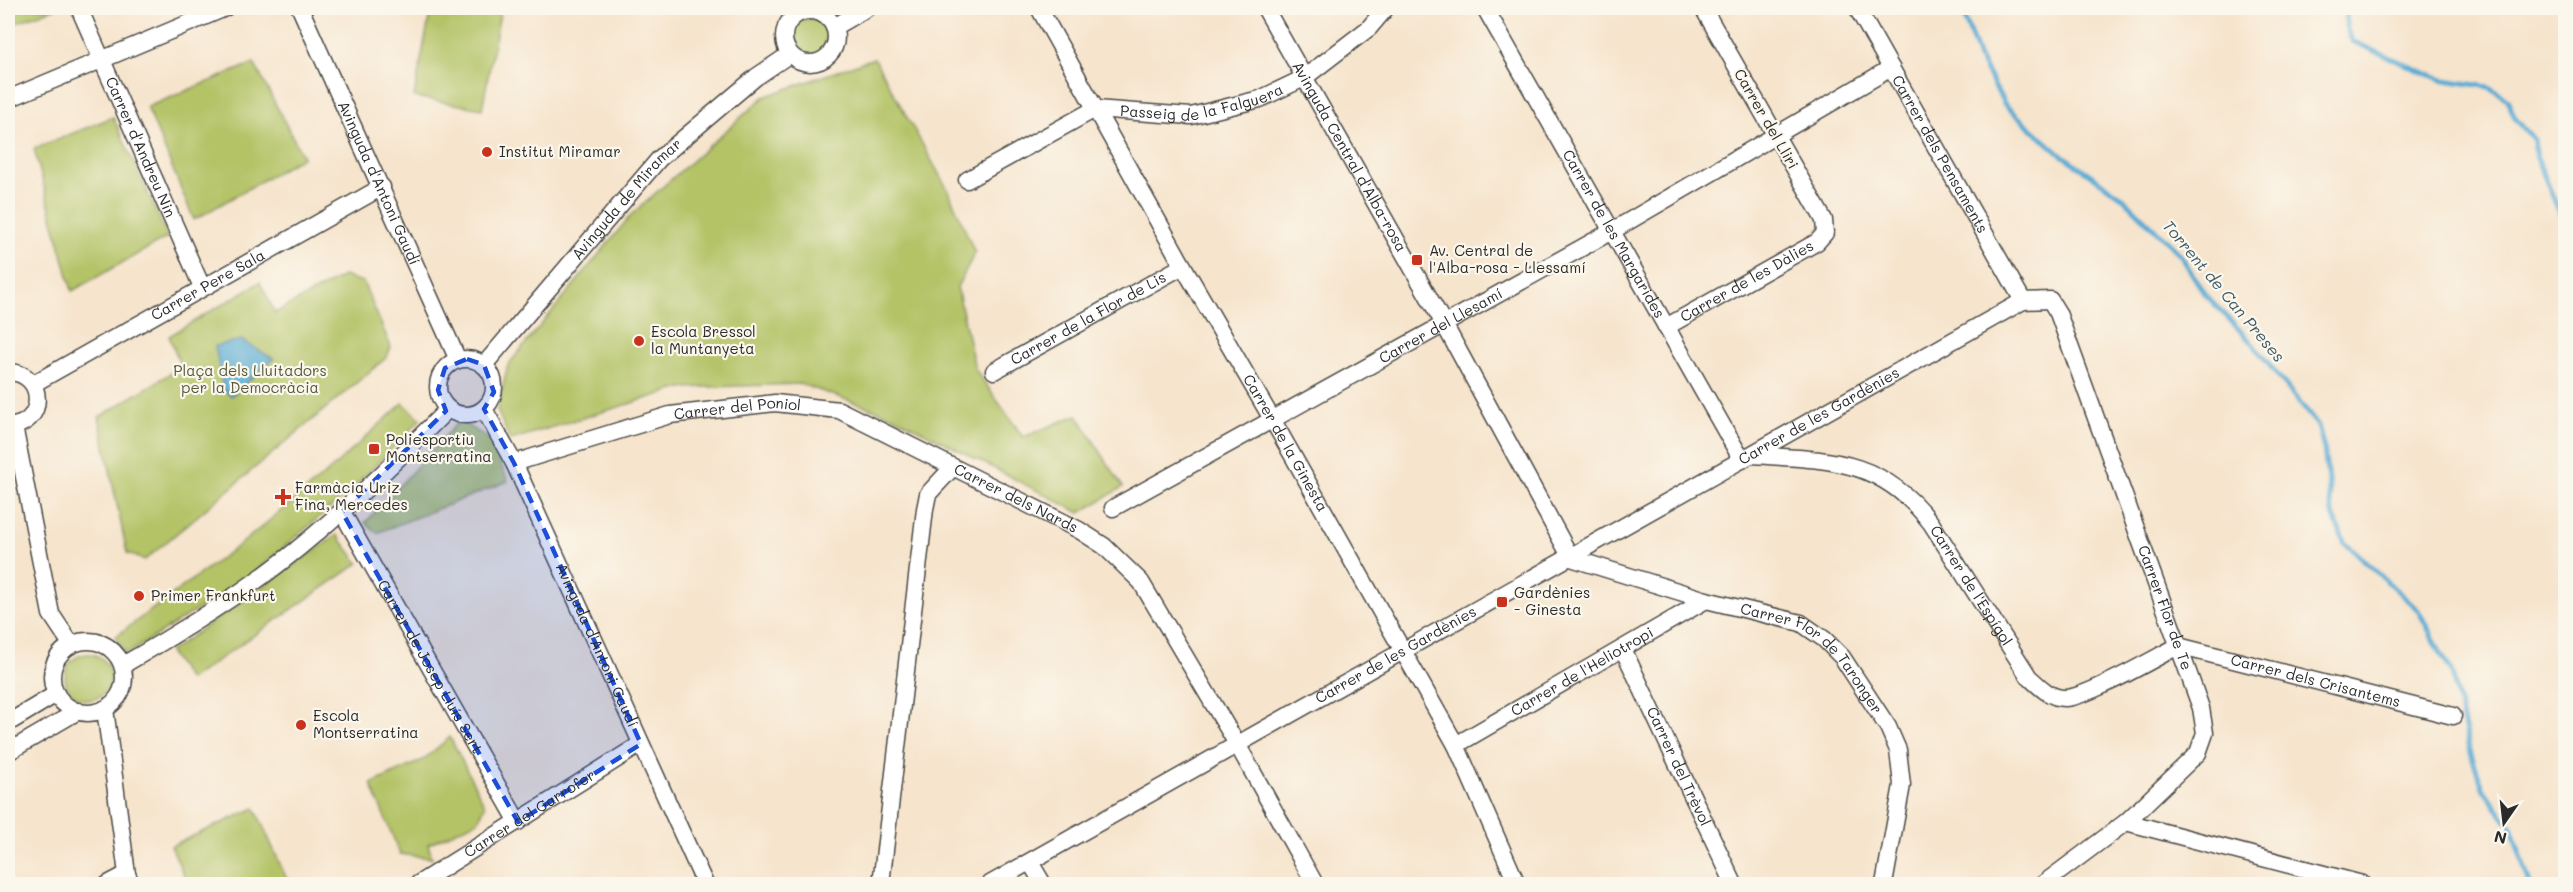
<svg xmlns="http://www.w3.org/2000/svg" width="2573" height="892" viewBox="0 0 2573 892" font-family="Mali,sans-serif">
<rect width="100%" height="100%" fill="#fbf7ec"/>
<filter id="ink" filterUnits="userSpaceOnUse"><feTurbulence type="fractalNoise" baseFrequency=".0167" numOctaves="2"/><feDisplacementMap in="SourceGraphic" scale="12" xChannelSelector="R" yChannelSelector="G"/><feConvolveMatrix kernelMatrix="1 2 1 2 8 2 1 2 1" color-interpolation-filters="sRGB"/></filter>
<filter id="wash" filterUnits="userSpaceOnUse"><feTurbulence type="fractalNoise" baseFrequency=".008" numOctaves="4" result="noise"/><feDisplacementMap in="SourceGraphic" scale="24" xChannelSelector="R" yChannelSelector="G"/><feGaussianBlur stdDeviation="1.35" result="paint"/><feColorMatrix in="noise" values="0 0 0 0 0 0 0 0 0 0 0 0 0 0 0 0 0 1.4 0 .05"/><feComposite in="paint" operator="in"/></filter>
<g filter="url(#wash)">
<rect width="100%" height="100%" fill="#f6e4cc"/>
<!-- green -->
<g fill="#b3c366" stroke="#6f7748" stroke-width="1.5">
<polygon points="8,8 56,8 8,26"/>
<polygon points="431,8 501,8 482,109 414,97"/>
<circle cx="808" cy="37" r="18"/>
<polygon points="874,58 948,190 975,253 957,287 975,369 1023,437 1077,415 1123,487 1080,513 893,416 801,384 681,388 510,440 497,410 508,365 632,214 764,97"/>
<polygon points="254,63 303,157 194,220 147,107"/>
<polygon points="113,117 168,237 72,291 34,149"/>
<polygon points="343,276 363,282 391,347 387,357 145,560 127,553 99,417 181,367 169,336 260,282 275,313"/>
<polygon points="403,403 421,419 348,493 246,579 127,654 115,637 247,539 329,471"/>
<polygon points="460,420 490,440 508,481 377,533 365,523"/>
<polygon points="337,535 359,563 189,680 169,652"/>
<circle cx="88" cy="677" r="23"/>
<polygon points="450,737 485,806 478,821 428,844 432,858 400,854 371,784 423,760"/>
<polygon points="255,808 289,884 188,884 171,846"/>
</g>
<!-- water -->
<polygon fill="#58abd4" stroke="#426b80" stroke-width="1.5" points="241,340 274,359 231,396 223,389 215,346"/>
<g fill="none" stroke-linecap="round" stroke-linejoin="round">
<!-- stream -->
<g stroke="#58abd4" stroke-width="5">
<polyline points="1961,8 1979,58 2005,105 2059,153 2121,196 2180,254 2204,293 2252,343 2318,426 2324,449 2332,512 2344,542 2418,610 2452,673 2472,757 2484,790 2511,827 2530,884"/>
<polyline points="2347,8 2346,27 2352,41 2439,79 2489,87 2507,99 2515,118 2534,140 2536,156 2566,228"/>
</g>
</g>
</g>
<g filter="url(#ink)">
<g fill="none" stroke-linecap="round" stroke-linejoin="round">
<!-- street casing -->
<g stroke="#494743" stroke-width="19">
<g id="street">
<path id="s1" d="M79 8 202 287"/>
<path id="s2" d="M300 8 458 360"/>
<path id="s3" d="M1039 8 1183 266 1272 419 1456 745 1517 884"/>
<path id="s4" d="M1265 8 1444 324 1571 558"/>
<path id="s5" d="M1485 8 1742 460"/>
<path id="s6" d="M1857 8 2023 301"/>
<circle cx="810" cy="37" r="26"/>
<polyline points="834,27 867,8"/>
<polyline points="8,99 225,8"/>
<path id="s7" d="M967 180 1095 109 1191 116 1260 99 1304 78 1369 28 1386 8"/>
<path id="s8" d="M1666 327 1817 242 1825 233 1824 220 1703 8"/>
<circle cx="466" cy="387" r="28"/>
<path id="s9" d="M484 365 659 159 756 77 790 54"/>
<path id="s10" d="M994 371 1183 266"/>
<path d="M8 372C47 372 46 427 8 426"/>
<path id="s11" d="M33 384 382 187"/>
<path id="s12" d="M484 409 514 463 705 884"/>
<polyline points="14,426 51,614 71,644"/>
<path id="s13" d="M1752 455C1828 460 1880 457 1931 523L2029 677C2039 686 2050 698 2064 698 2085 699 2157 657 2178 646"/>
<path id="s14" d="M514 463 670 415 775 403 839 410 1079 530 1104 546 1141 582 1237 744 1315 884"/>
<path id="s15" d="M1113 508 1612 231 1891 68"/>
<path id="s16" d="M342 512 518 822"/>
<path id="s17" d="M1571 558 1706 600 1801 623 1824 639 1842 657 1888 727 1898 750 1902 785 1884 884"/>
<circle cx="88" cy="677" r="36"/>
<path id="s18" d="M2178 646 2453 716"/>
<path id="s19" d="M1623 649 1734 884"/>
<path d="M123 665C177 634 231 601 280 563 340 516 394 463 448 409"/>
<polyline points="105,709 127,874 131,884"/>
<polyline points="8,723 56,694"/>
<path id="s20" d="M1456 745 1706 600"/>
<polyline points="8,752 78,711"/>
<polyline points="2126,822 2362,884"/>
<polyline points="1030,862 1043,884"/>
<polyline points="108,884 127,874"/>
<path id="s21" d="M418 884 641 744"/>
<polyline points="881,884 925,509 928,494 953,467"/>
<path id="s22" d="M990 884 2023 301 2050 300 2058 313 2201 708 2205 733 2198 753 2126 822 2043 884"/>
</g>
</g>
<!-- street -->
<use href="#street" stroke="#fff" stroke-width="16"/>
</g>
</g>
<!-- marked area -->
<path fill="#1d4ed8" fill-opacity="0.2" stroke="#1d4ed8" stroke-width="4.5" stroke-dasharray="12 8" stroke-linejoin="round" d="M467 359 484 365 494 392 484 409 514 463 641 744 518 822 342 512 446 411 438 390 445 368Z"/>
<!-- markers -->
<g fill="#c8321e" stroke="#fbf7ec" stroke-width="2">
<circle cx="487" cy="152" r="6"/>
<rect x="1411" y="254" width="12" height="12" rx="3"/>
<circle cx="639" cy="341" r="6"/>
<rect x="368" y="443" width="12" height="12" rx="3"/>
<path d="M280 488h6v6h6v6h-6v6h-6v-6h-6v-6h6z"/>
<circle cx="139" cy="596" r="6"/>
<rect x="1496" y="596" width="12" height="12" rx="3"/>
<circle cx="301" cy="725" r="6"/>
</g>
<g text-anchor="middle" stroke-width="4.5" stroke-linejoin="round" paint-order="stroke">
<!-- street labels -->
<g font-size="15" fill="#2b2b2b" stroke="#fbf7ec">
<text dy="5" stroke="none"><textPath href="#s7" startOffset="255">Passeig de la Falguera</textPath></text>
<text transform="translate(1766 119) rotate(60)" y="5">Carrer del Lliri</text>
<text dy="5" stroke="none"><textPath href="#s1" startOffset="152">Carrer d'Andreu Nin</textPath></text>
<text dy="5" stroke="none"><textPath href="#s6" startOffset="168">Carrer dels Pensaments</textPath></text>
<text dy="5" stroke="none"><textPath href="#s4" startOffset="171">Avinguda Central d'Alba-rosa</textPath></text>
<text dy="5" stroke="none"><textPath href="#s2" startOffset="192">Avinguda d'Antoni Gaudí</textPath></text>
<text dy="5" stroke="none"><textPath href="#s9" startOffset="219">Avinguda de Miramar</textPath></text>
<text dy="5" stroke="none"><textPath href="#s5" startOffset="260">Carrer de les Margarides</textPath></text>
<text dy="5" stroke="none"><textPath href="#s8" startOffset="93">Carrer de les Dàlies</textPath></text>
<text dy="5" stroke="none"><textPath href="#s11" startOffset="201">Carrer Pere Sala</textPath></text>
<text dy="5" stroke="none"><textPath href="#s10" startOffset="108">Carrer de la Flor de Lis</textPath></text>
<text dy="5" stroke="none"><textPath href="#s15" startOffset="375">Carrer del Llesamí</textPath></text>
<text dy="5" stroke="none"><textPath href="#s14" startOffset="231">Carrer del Poniol</textPath></text>
<text dy="5" stroke="none"><textPath href="#s22" startOffset="952">Carrer de les Gardènies</textPath></text>
<text dy="5" stroke="none"><textPath href="#s3" startOffset="500">Carrer de la Ginesta</textPath></text>
<text dy="5" stroke="none"><textPath href="#s14" startOffset="531">Carrer dels Nards</textPath></text>
<text dy="5" stroke="none"><textPath href="#s13" startOffset="274">Carrer de l'Espígol</textPath></text>
<text dy="5" stroke="none"><textPath href="#s22" startOffset="1542">Carrer Flor de Te</textPath></text>
<text dy="5" stroke="none"><textPath href="#s12" startOffset="262">Avinguda d'Antoni Gaudí</textPath></text>
<text dy="5" stroke="none"><textPath href="#s22" startOffset="466">Carrer de les Gardènies</textPath></text>
<text dy="5" stroke="none"><textPath href="#s17" startOffset="268">Carrer Flor de Taronger</textPath></text>
<text dy="5" stroke="none"><textPath href="#s16" startOffset="178">Carrer de Josep Lluís Sert</textPath></text>
<text dy="5" stroke="none"><textPath href="#s20" startOffset="146">Carrer de l'Heliotropi</textPath></text>
<text dy="5" stroke="none"><textPath href="#s18" startOffset="142">Carrer dels Crisantems</textPath></text>
<text dy="5" stroke="none"><textPath href="#s19" startOffset="130">Carrer del Trèvol</textPath></text>
<text dy="5" stroke="none"><textPath href="#s21" startOffset="132">Carrer del Garrofer</textPath></text>
</g>
<!-- poi labels -->
<g font-size="15" fill="#2b2b2b" stroke="#fbf7ec" text-anchor="start">
<text x="499" y="157">Institut Miramar</text>
<text x="1429" y="256">Av. Central de<tspan x="1429" dy="17">l'Alba-rosa - Llessamí</tspan></text>
<text x="651" y="337">Escola Bressol<tspan x="651" dy="17">la Muntanyeta</tspan></text>
<text x="386" y="445">Poliesportiu<tspan x="386" dy="17">Montserratina</tspan></text>
<text x="295" y="493">Farmàcia Uriz<tspan x="295" dy="17">Fina, Mercedes</tspan></text>
<text x="1514" y="598">Gardènies<tspan x="1514" dy="17">- Ginesta</tspan></text>
<text x="151" y="601">Primer Frankfurt</text>
<text x="313" y="721">Escola<tspan x="313" dy="17">Montserratina</tspan></text>
</g>
<!-- park labels -->
<g font-size="15" fill="#54593d" stroke="#fbf7ec">
<text x="250" y="376">Plaça dels Lluitadors<tspan x="250" dy="17">per la Democràcia</tspan></text>
</g>
<!-- water labels -->
<g font-size="16" font-style="italic" fill="#3b5866" stroke="#fbf7ec">
<text transform="translate(2224 291) rotate(50)" y="6">Torrent de Can Preses</text>
</g>
</g>
<!-- margin -->
<rect width="2573" height="892" fill="none" stroke="#fbf7ec" stroke-width="30"/>
<!-- north arrow -->
<g transform="translate(2504 823) rotate(194)" stroke="#fbf7ec" stroke-width="4.5" paint-order="stroke">
<path d="M0-4.5L10 22L0 15L-10 22Z" fill="#2b2b2b"/>
<text y="-9" font-size="16" font-weight="bold" text-anchor="middle" fill="#2b2b2b">N</text>
</g>
</svg>
